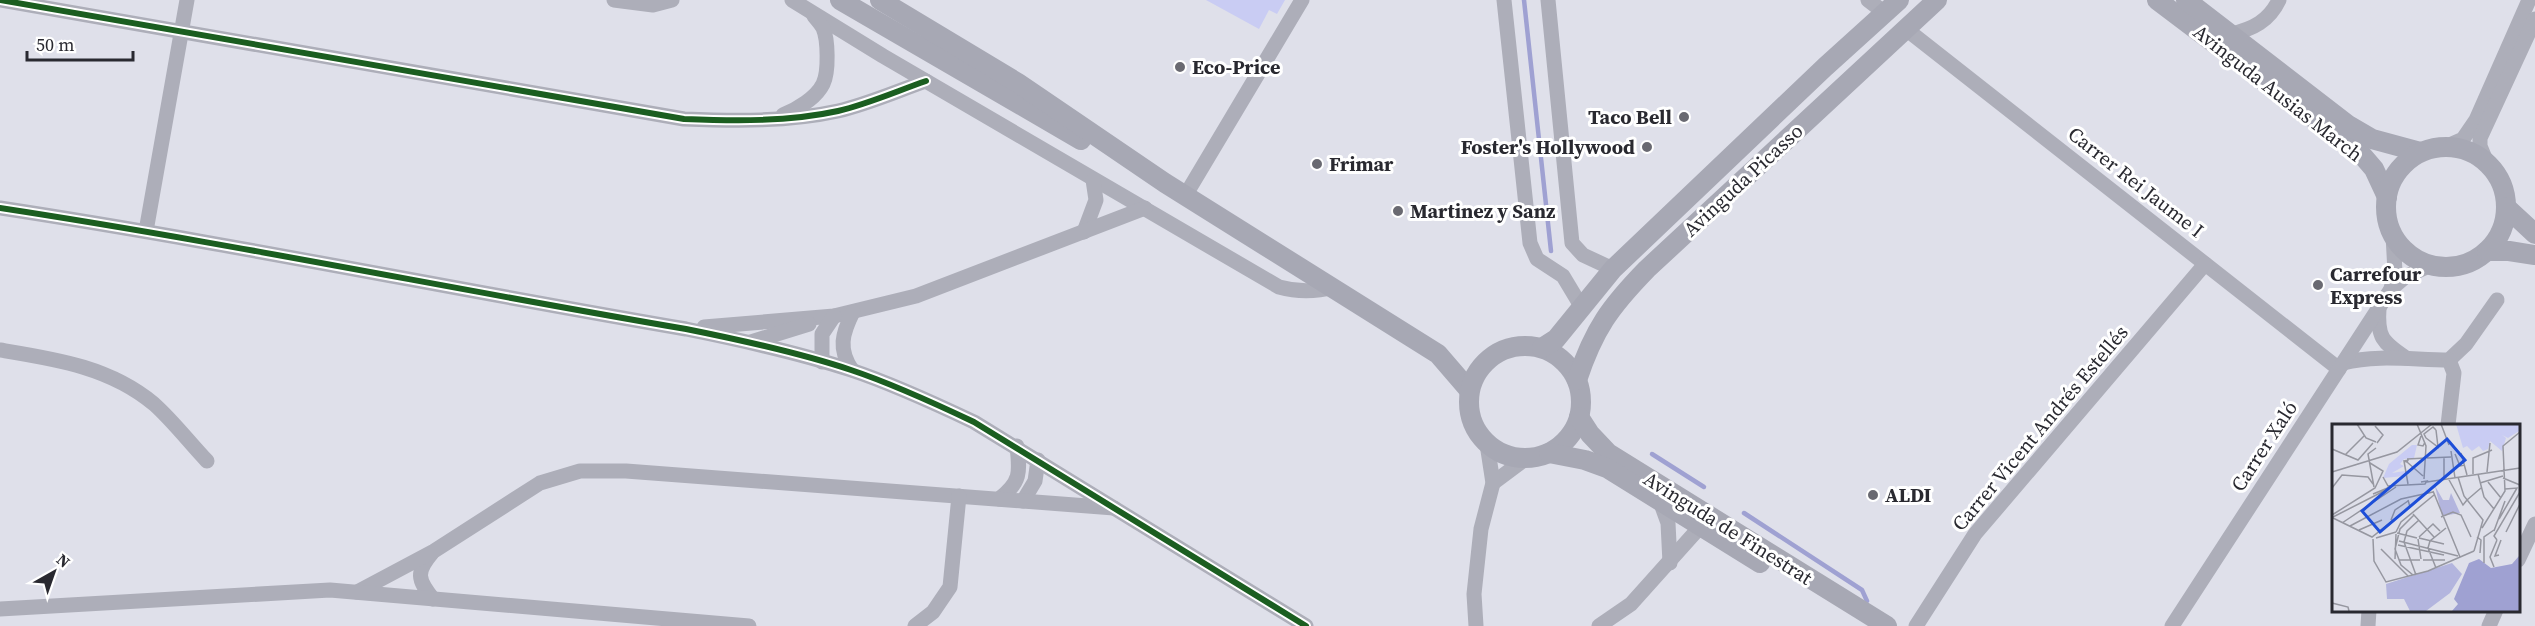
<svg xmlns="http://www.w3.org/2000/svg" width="2535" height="626" viewBox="0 0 2535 626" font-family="'Source Serif 4',serif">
<rect width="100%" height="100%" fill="#dfe0ea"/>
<!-- green -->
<polygon fill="#c9ccf3" points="1206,0 1285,0 1277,14 1269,10 1259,29"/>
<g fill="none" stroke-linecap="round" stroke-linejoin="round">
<!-- stream -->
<g stroke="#9fa1d2" stroke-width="4.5">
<polyline points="1524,0 1551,251"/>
<polyline points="1652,454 1704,487"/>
<polyline points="1744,513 1862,590 1867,601"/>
</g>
<!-- minor -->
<g stroke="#adaeb9" stroke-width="15">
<path d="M0 0 684 119C735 121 788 122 838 111 868 104 897 91 926 81"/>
<polyline points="614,0 653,5 672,0"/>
<path d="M792 0 883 56 1279 287C1297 292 1315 292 1334 287"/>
<polyline points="1504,0 1530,243 1537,259 1563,276 1581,306"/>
<polyline points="1548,0 1572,243 1583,255 1613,269"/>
<polyline points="1868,0 1885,13"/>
<polyline points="1906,29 2339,369"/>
<path d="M2231 34C2253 29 2269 21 2279 0"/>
<path d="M783 115C797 109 816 98 823 84 829 72 828 39 823 28 821 24 817 20 814 16"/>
<polyline points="2447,146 2463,139 2476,120 2529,0"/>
<polyline points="2487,163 2480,146 2480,138 2535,19"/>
<polyline points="1185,196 1302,0"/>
<path d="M0 208C229 243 457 290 686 329 741 340 797 352 851 370 893 384 934 403 974 422L1306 626"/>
<polyline points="146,231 187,0"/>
<polyline points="1084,232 1096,200 1093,180"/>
<polyline points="2391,289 2395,272 2393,235"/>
<path d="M2379 308C2377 337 2382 342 2406 358"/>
<polyline points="704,327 834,316 916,296 1145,208"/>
<polyline points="751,342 809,324"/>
<path d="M0 350C55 359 110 367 154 404 173 421 189 442 207 461"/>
<polyline points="822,362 822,334 834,316"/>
<path d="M2343 363C2378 354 2413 360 2449 360L2466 344 2497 300"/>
<path d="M852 370C838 349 842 334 853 312"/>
<polyline points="2448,425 2454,373 2449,360"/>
<polyline points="1493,483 1525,459"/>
<path d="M999 499C1021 482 1020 473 1017 446"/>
<polyline points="1023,501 1035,481 1038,460"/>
<polyline points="1660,501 1668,523 1670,563"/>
<path d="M432 553C416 572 417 579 433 599"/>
<polyline points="2518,560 2535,524"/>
<polyline points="357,592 434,551 540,483 580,471 626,471 1114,508"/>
<polyline points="0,609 330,590 749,626"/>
<polyline points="915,626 933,612 950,587 959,496"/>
<polyline points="1476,626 1474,594 1481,529 1493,483 1487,444"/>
<polyline points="1599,626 1631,604 1700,527"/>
<polyline points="1916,626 1975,534 2205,264"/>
<polyline points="2172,626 2391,289 2405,277 2431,265"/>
<polyline points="2368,626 2369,610"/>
<polyline points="2489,626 2496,610"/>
</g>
<!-- major -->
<g stroke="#a7a8b4" stroke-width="20">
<polyline points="840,0 1081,140"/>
<polyline points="880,0 1018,83 1165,183 1438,354 1469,390"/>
<polyline points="2157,0 2362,155 2374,169 2387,197"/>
<polyline points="2186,0 2348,125 2372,139 2420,152"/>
<circle cx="2446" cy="207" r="60"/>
<polyline points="2506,207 2535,234"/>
<polyline points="2487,251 2509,251 2535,255"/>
<circle cx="1525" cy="402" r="56"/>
<polyline points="1542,348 1556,339 1613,269 1825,67 1899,0"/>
<path d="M1577 380C1594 329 1610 307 1647 269L1937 0"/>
<polyline points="1579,417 1590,434 1608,453 1887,626"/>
<polyline points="1549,453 1585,460 1607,468 1760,563"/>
</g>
<!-- cycleway casing -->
<g stroke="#fff" stroke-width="10">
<g id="cycleway">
<path d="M0 0 684 119C735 121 788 122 838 111 868 104 897 91 926 81"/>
<path d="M0 208C229 243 457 290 686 329 741 340 797 352 851 370 893 384 934 403 974 422L1306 626"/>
</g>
</g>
<!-- cycleway -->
<use href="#cycleway" stroke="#1b5e20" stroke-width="6"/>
</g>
<!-- markers -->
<g fill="#696971" stroke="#fff" stroke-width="2">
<circle cx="1180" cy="67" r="6"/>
<circle cx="1684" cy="117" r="6"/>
<circle cx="1647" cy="147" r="6"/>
<circle cx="1317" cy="164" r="6"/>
<circle cx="1398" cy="211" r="6"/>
<circle cx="2318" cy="285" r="6"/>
<circle cx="1873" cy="495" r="6"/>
</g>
<g text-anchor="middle" stroke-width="6" stroke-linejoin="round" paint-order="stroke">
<!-- poi labels -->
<g font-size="20" font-weight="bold" fill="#292930" stroke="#fff" text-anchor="start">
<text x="1192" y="74">Eco-Price</text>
<text x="1672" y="124" text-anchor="end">Taco Bell</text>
<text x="1635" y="154" text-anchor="end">Foster's Hollywood</text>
<text x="1329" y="171">Frimar</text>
<text x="1410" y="218">Martinez y Sanz</text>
<text x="2330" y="281">Carrefour<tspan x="2330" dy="23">Express</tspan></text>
<text x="1885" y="502">ALDI</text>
</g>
<!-- street labels -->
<g font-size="20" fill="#292930" stroke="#fff">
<text transform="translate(2278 93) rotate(38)" y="7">Avinguda Ausias March</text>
<text transform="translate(1743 180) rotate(-43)" y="7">Avinguda Picasso</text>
<text transform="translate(2136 182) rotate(38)" y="7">Carrer Rei Jaume I</text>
<text transform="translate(2040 428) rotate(-50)" y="7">Carrer Vicent Andrés Estellés</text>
<text transform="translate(2264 446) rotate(-57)" y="7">Carrer Xaló</text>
<text transform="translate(1728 528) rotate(32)" y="7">Avinguda de Finestrat</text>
</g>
</g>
<!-- overview -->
<g transform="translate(2332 424)">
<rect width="188" height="188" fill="#dfe0ea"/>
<path d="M124 0H187V7L176 14 170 11 174 14 170 27 158 17 156 25 151 27 147 22 140 27 135 22 131 24ZM80 21H85L82 34 72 35 68 40 72 42 60 49 73 47V52L51 54 57 40Z" fill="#c9ccf3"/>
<path d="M103 62 111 76H117L119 69 128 89 110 92ZM120 139 130 150 118 169 94 187H78L72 175H55L54 160Z" fill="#b3b5de"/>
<path d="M187 132V187H120L126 180 122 175 137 139 147 135 159 144 180 140Z" fill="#9fa1d2"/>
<path fill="none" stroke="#9697a0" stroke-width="1.5" d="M25 0 34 14 44 18M85 0 94 22 92 55M109 0 117 21M43 2 51 11 45 19M89 12 86 21 91 22 93 18M94 14 106 23 104 6M94 14 92 10 101 3 104 6M0 25 26 36 41 19M119 27 123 54M129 29 135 51M123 30 128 42 133 41M13 31 32 12M112 33V54M95 34 119 33M75 35 94 34M72 37 76 36 75 38 72 37 76 60M75 38 91 52M0 48 65 28 100 0M155 48 158 19M141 50V34L160 26M146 50 152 73 162 85M51 53 56 62 93 60 95 57 89 58M126 53 132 72 151 96 142 127M116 54 131 81 135 76M171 54 188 61M95 58 188 44M156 58 169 74M148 59 171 52M42 63 36 30 44 24M0 64 10 51 36 53 41 60M101 67 128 133M41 70 58 63M135 76 149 64M81 90 102 113M0 91 43 64 51 47 38 39M1 93 54 66M109 93 121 88 129 91 139 113M1 94 40 113 78 83 76 76M167 95 185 64 173 65M59 96 63 86 76 77M10 99 64 63M18 102 69 75 101 68M150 104 173 67 171 22 188 8M27 106 50 96M162 107 173 77M64 108 69 98 102 71M174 108 188 80M65 109 85 114M87 113 101 100 108 107M145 113 149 116 148 129M44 114 64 108M87 114 112 120M41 115 42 137 54 158 96 147 142 127M86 115 89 135M165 116 162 112 188 68M67 117 126 132M66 121 112 131M49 125 76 152M167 131 163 132 169 116M63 135 64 110M67 136H88M91 136H113M152 139V113L162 106M162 143 158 133 165 116M104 144 96 124 98 117 114 104M81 151 69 141 63 125 68 105 82 91M84 151 72 118 75 107 87 96M0 179 16 183 17 187"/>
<path fill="#1d4ed8" fill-opacity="0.15" stroke="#1d4ed8" stroke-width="3" d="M115 15 133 36 48 108 30 87Z"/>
<rect width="188" height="188" fill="none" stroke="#292930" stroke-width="3"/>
</g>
<!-- north arrow -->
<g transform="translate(54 572) rotate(40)" stroke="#ffffff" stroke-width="4.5" paint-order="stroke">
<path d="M0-4.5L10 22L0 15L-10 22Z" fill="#292930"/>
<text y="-9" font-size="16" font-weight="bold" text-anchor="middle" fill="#292930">N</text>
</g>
<!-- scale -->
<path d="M27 51v9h106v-9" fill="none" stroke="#292930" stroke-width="3"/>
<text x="36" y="51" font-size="18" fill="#292930" stroke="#ffffff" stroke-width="4.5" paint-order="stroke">50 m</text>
</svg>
